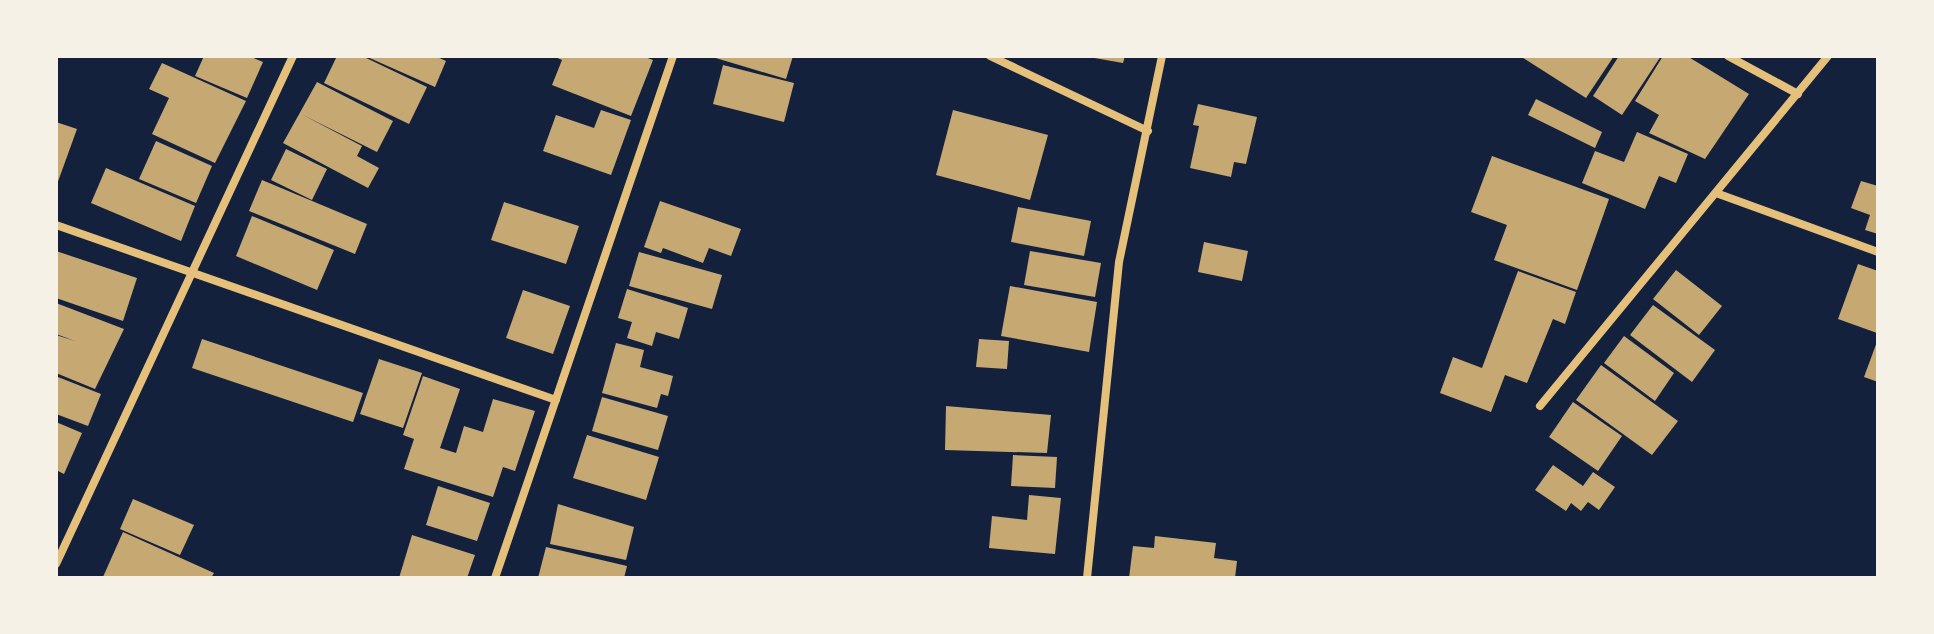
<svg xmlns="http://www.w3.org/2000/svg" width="1934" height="634" viewBox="0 0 1934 634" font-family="'Noto Sans',sans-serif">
<rect width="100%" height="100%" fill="#14213d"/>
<!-- building -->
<g fill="#c6a872">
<polygon points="204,56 249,56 263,62 247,98 195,76"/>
<polygon points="337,56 362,56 427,87 409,124 324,83"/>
<polygon points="365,56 435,56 446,61 435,87"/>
<polygon points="553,56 642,56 653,60 631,116 552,85 562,60"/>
<polygon points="709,56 793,56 786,79"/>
<polygon points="1083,56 1125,56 1123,63"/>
<polygon points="1520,56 1614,56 1586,98"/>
<polygon points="1619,56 1661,56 1622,115 1593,96"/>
<polygon points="1663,56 1687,56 1749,94 1705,159 1649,133 1659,115 1635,101"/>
<polygon points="162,63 246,101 215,163 152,134 169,98 149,89"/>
<polygon points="723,65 794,83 784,122 713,104"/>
<polygon points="317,82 393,121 377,152 303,115 362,146 357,156 379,168 368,188 283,143"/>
<polygon points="1536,99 1602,132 1595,148 1528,115"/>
<polygon points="1198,104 1257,117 1246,164 1234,162 1231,177 1190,168 1199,126 1193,125"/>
<polygon points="601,110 631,120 611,175 543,151 556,115 594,128"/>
<polygon points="953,110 1048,135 1030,200 936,175"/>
<polygon points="56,122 77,129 56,187"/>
<polygon points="1637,132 1688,154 1676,183 1659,176 1645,209 1582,183 1595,151 1624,162"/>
<polygon points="156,141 212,166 196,203 139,179"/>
<polygon points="286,149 327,169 312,200 271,180"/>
<polygon points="1492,156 1609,199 1577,290 1494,260 1507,225 1471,212"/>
<polygon points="106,168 195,206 181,241 91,203"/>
<polygon points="262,180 367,224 355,254 249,211"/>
<polygon points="1861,181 1878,186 1878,234 1865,230 1870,215 1851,208"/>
<polygon points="660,201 741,229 731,256 709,248 703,263 663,248 661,253 644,247"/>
<polygon points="504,202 579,226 566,264 491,240"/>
<polygon points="1018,207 1091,221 1084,256 1011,242"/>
<polygon points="252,216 334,250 317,290 236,256"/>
<polygon points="1204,242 1248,251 1242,281 1198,272"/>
<polygon points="56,251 137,278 123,321 56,298"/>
<polygon points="1030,251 1101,263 1095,297 1024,285"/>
<polygon points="639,252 722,275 712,309 629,286"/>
<polygon points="1858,264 1878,271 1877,333 1838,319"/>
<polygon points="1676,270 1722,306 1699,335 1653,299"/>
<polygon points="1518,271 1576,292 1565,324 1553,319 1527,383 1505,375 1491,412 1440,393 1453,357 1482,368"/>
<polygon points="1010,286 1097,302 1089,352 1001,336"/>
<polygon points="627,289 688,308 679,339 656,332 652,346 627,338 632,322 618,318"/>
<polygon points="523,290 570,306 553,354 506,338"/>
<polygon points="56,303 124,329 95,389 56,373 56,335 75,341 56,334"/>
<polygon points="1653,305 1715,350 1692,382 1630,335"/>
<polygon points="1624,336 1674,373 1655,401 1604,363"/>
<polygon points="202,339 363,393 353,422 192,368"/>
<polygon points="979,339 1009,341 1007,369 976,367"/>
<polygon points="1878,339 1878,382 1864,377"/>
<polygon points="616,343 644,350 640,367 673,376 668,396 661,394 657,408 602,393"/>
<polygon points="379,359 422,373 403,428 360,414"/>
<polygon points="1601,365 1678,421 1652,455 1576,400"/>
<polygon points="423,376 460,389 440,448 456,453 464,426 483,432 493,399 535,411 515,471 503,467 493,497 404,469 414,439 403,435"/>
<polygon points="58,377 101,394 88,426 56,414"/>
<polygon points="602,397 668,416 658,450 592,431"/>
<polygon points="1573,402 1622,436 1598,471 1549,437"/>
<polygon points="946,406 1051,415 1047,453 945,450"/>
<polygon points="56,422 82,433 64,474 56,470"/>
<polygon points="587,435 659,457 646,500 573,478"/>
<polygon points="1013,455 1057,457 1055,488 1011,486"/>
<polygon points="1553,465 1583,486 1593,472 1615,487 1599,510 1588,502 1581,511 1571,503 1566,511 1535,490"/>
<polygon points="438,486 490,503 477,541 426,525"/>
<polygon points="1029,495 1061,498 1055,554 989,548 992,516 1027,520"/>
<polygon points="133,499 194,525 180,555 120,529"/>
<polygon points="558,504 634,527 626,560 550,544"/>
<polygon points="123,532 214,573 211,578 103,577"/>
<polygon points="412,535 475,555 467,578 399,578"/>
<polygon points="1155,536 1216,543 1214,558 1237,561 1235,578 1129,578 1133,546 1154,548"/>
<polygon points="546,547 627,566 624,578 538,578"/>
</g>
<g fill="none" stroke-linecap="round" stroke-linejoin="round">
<!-- minor -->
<g stroke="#e5c07b" stroke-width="8">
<polyline points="990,56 1148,131"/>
<polyline points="1728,56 1798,94"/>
<polyline points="1716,193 1878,252"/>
<polyline points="56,225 556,400"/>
<polyline points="1540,406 1828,56"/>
<polyline points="56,564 293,56"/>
<polyline points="495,578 673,56"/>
<polyline points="1087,578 1119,262 1162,56"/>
</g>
</g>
<!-- border -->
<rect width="1934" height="634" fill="none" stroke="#f6f1e7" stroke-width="116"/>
</svg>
